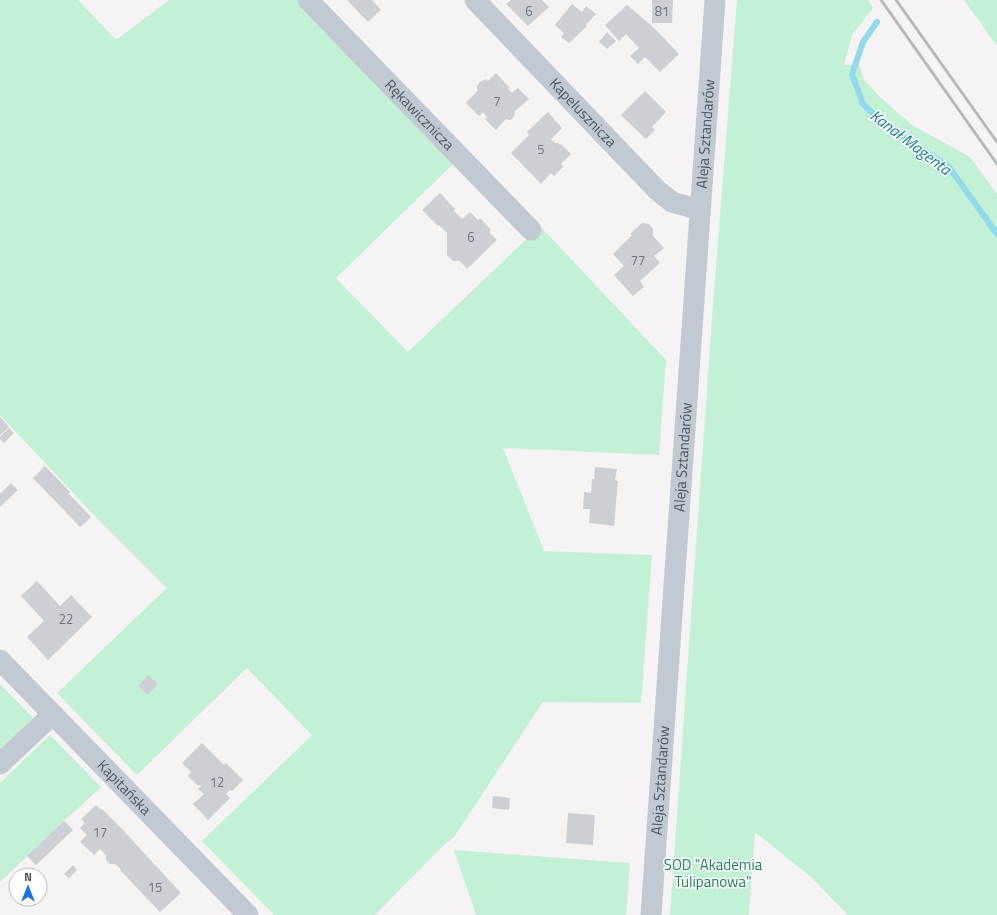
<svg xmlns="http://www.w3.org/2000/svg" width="997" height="915" viewBox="0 0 997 915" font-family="'Titillium Web',sans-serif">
<rect width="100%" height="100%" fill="#f5f3f3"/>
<!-- green -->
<g fill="#c3f1d5">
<polygon points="0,0 78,0 116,40 169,0 298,0 454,163 336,278 408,352 540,226 666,360 659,455 503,448 544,551 652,555 641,703 543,702 454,837 445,844 375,915 274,915 202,841 312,735 247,668 137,775 57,693 167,588 95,516 0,415"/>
<polygon points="737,0 868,0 873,8 852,35 844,65 859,64 864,80 879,96 912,125 970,157 997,194 997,915 848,915 811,877 755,832 749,915 670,915 712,318"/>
<polygon points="964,0 997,0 997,46"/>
<polygon points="0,684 33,718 0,750"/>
<polygon points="50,735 101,787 64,821 0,882 0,783"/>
<polygon points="454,850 630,863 626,915 476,915"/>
</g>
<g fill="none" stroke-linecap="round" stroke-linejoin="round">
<!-- stream -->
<polyline stroke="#90daee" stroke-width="6" points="877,22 863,42 852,74 863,104 885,125 949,167 997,234"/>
</g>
<!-- building -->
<g fill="#cdcfd5">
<polygon points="347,0 372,0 381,10 368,22"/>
<polygon points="511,0 542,0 549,7 528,26 506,4"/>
<polygon points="652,0 673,0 672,23 652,23"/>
<polygon points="572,4 582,12 586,6 596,14 586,25 587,26 569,43 561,37 564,33 555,25"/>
<polygon points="627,5 653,27 679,54 660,72 645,57 638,64 630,56 639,48 626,34 619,41 605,25"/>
<polygon points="607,32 616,41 607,49 599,42"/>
<polygon points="496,73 510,88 508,89 512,93 518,88 529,99 514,112 515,115 512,119 509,120 506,119 496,130 485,119 487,117 483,112 479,116 466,103 478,90 477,89 477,86 480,82 486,79 488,81"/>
<polygon points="645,91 666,112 652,127 655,130 646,139 621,115"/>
<polygon points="548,112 562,128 551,139 555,143 558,143 560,145 561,144 571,154 561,164 563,167 554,176 551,173 541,184 511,153 529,135 527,132"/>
<polygon points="440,193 455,209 454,211 462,219 470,212 478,220 480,218 491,230 489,232 497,240 467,269 460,261 453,261 447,255 447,233 439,225 438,226 422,210"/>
<polygon points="642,223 649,224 653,229 653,236 664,248 654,256 660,263 640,281 644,287 633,296 614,275 624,266 613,254 632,235 630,234"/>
<polygon points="0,417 9,427 0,435"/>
<polygon points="9,428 14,433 4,443 0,439 0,437"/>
<polygon points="45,466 70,492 69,494 91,517 80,527 33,478"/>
<polygon points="595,467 617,469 615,480 618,481 614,526 589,523 590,509 583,509 584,492 591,493 592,479 594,479"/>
<polygon points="11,483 18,490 0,507 0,494"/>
<polygon points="37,581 60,606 71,595 92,617 48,660 27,637 44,621 21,596"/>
<polygon points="148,675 158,684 148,695 138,686"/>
<polygon points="202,743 224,765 226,763 243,780 232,791 230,790 226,794 230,798 208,820 193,804 204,794 198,789 201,786 199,785 198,786 188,776 191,772 182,763"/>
<polygon points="493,796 510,798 509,810 492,808"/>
<polygon points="96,805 100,809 101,808 121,828 181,893 160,912 120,870 121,869 115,864 110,864 106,860 106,855 100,849 94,855 80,842 87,835 80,828 85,823 81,819"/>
<polygon points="568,813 595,815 593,845 566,843"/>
<polygon points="64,821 73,830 36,865 27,856"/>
<polygon points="73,865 77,870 69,878 64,874"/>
</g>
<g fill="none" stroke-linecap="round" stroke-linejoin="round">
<!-- minor -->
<g stroke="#c1cad2" stroke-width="21">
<path id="s1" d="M308 0 531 230"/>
<path id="s2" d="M475 0 657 190 672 202 700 210"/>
<path id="s3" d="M0 660 248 915"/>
<polyline points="0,764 53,714"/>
<path id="s4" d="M651 915 715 0"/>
</g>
<!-- rail -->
<g stroke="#b5b8bd" stroke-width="3">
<polyline points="881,0 997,164"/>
<polyline points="896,0 997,142"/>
</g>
</g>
<g text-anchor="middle" stroke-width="3" stroke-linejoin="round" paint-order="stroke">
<!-- number labels -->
<g font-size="13" fill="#6b747e">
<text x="529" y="16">6</text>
<text x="662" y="16">81</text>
<text x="497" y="106">7</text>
<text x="541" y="154">5</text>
<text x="471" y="242">6</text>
<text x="638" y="265">77</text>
<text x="66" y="624">22</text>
<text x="217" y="787">12</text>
<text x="100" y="837">17</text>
<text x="155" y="892">15</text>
</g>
<!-- street labels -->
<g font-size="15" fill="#4a5661" stroke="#fff">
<text dy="5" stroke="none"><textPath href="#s2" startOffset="156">Kapelusznicza</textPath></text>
<text dy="5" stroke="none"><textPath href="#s1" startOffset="160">Rękawicznicza</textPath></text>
<text dy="5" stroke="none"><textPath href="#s4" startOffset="783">Aleja Sztandarów</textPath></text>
<text dy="5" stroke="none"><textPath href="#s4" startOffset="459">Aleja Sztandarów</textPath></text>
<text dy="5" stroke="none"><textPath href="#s4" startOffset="135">Aleja Sztandarów</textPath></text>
<text dy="5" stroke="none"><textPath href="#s3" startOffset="178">Kapitańska</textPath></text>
</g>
<!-- park labels -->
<g font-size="15" fill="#17864f" stroke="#fff">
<text x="713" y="870">SOD "Akademia<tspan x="713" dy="17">Tulipanowa"</tspan></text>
</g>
<!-- water labels -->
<g font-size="16" font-style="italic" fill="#0c7c9b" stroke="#fff">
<text transform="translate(911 142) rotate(37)" y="6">Kanał Magenta</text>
</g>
</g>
<!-- north arrow -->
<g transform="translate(28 887)"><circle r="19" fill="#ffffff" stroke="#b7bbc0"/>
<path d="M0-3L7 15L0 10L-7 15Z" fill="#1a73e8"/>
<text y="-6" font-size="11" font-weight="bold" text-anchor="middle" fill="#4a5661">N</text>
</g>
</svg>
